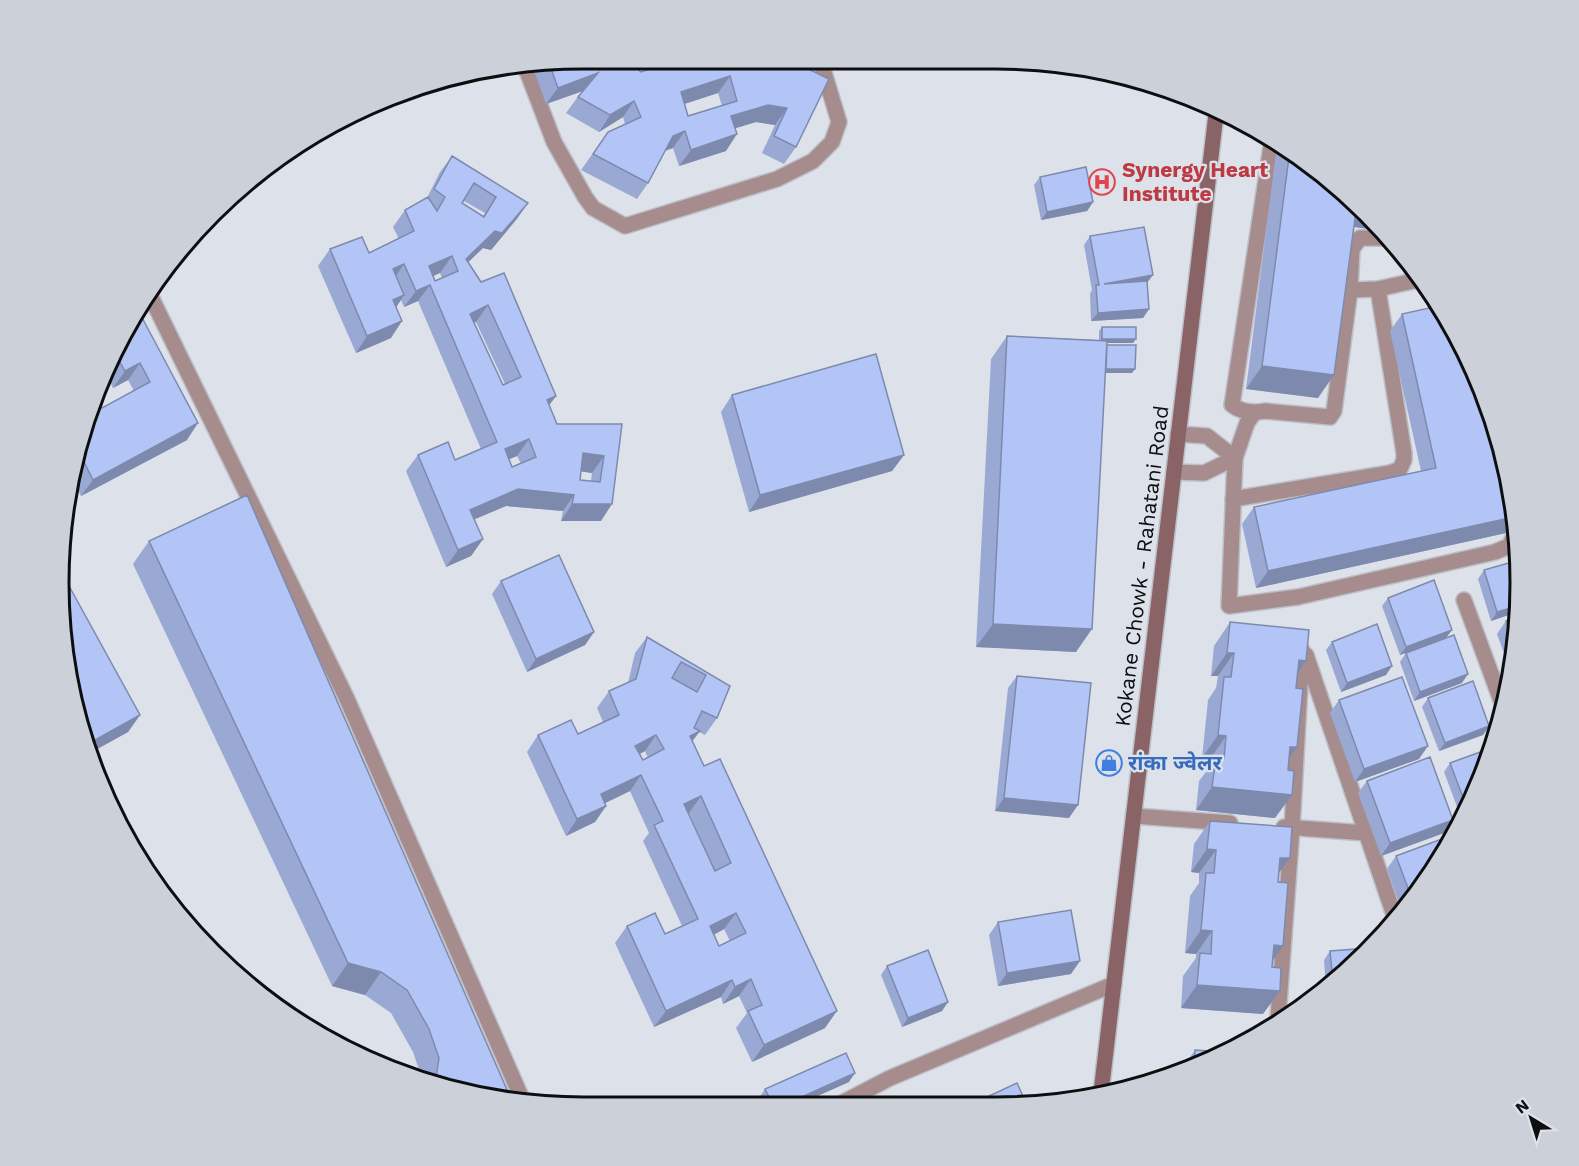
<svg xmlns="http://www.w3.org/2000/svg" width="1579" height="1166" viewBox="0 0 1579 1166" font-family="'Work Sans','Noto Sans Devanagari',sans-serif">
<rect width="100%" height="100%" fill="#dde1e9"/>
<g fill="none" stroke-linecap="round" stroke-linejoin="round">
<!-- street casing -->
<g stroke="#bcbfc6" stroke-width="18">
<g id="street">
<polyline points="645,59 659,64 677,59"/>
<polyline points="525,66 554,142 585,197 593,208 625,226 777,179 813,161 832,142 839,122 820,59"/>
<path d="M1274 141 1271 146 1232 405C1241 412 1254 413 1265 411L1330 417 1334 411 1350 290 1352 249 1360 238H1385"/>
<polyline points="1350,290 1378,289 1422,279"/>
<polyline points="150,295 347,699 523,1101"/>
<polyline points="1254,413 1247,423 1235,458 1229,606 1298,597 1495,552 1509,546 1515,534 1508,505"/>
<polyline points="1178,434 1207,436 1235,458"/>
<polyline points="1174,472 1204,473 1235,458"/>
<polyline points="1233,499 1390,473 1400,469 1404,460 1404,453 1378,289"/>
<polyline points="1464,600 1503,706"/>
<polyline points="1306,655 1396,921"/>
<polyline points="1134,816 1230,823"/>
<polyline points="1284,827 1366,833"/>
<polyline points="1284,1017 1278,1018 1292,828 1302,650"/>
<polyline points="840,1104 890,1078 1114,984"/>
</g>
</g>
<!-- secondary casing -->
<g stroke="#bcbfc6" stroke-width="18">
<polyline id="secondary" points="1101,1093 1216,114"/>
</g>
<!-- street -->
<use href="#street" stroke="#a78c8e" stroke-width="15"/>
<!-- secondary -->
<use href="#secondary" stroke="#896366" stroke-width="15"/>
</g>
<!-- wall -->
<g fill="#9aa9d4" fill-rule="evenodd">
<path d="M583 58 631 61 630 63 641 72 800 65 796 147 784 164 762 153 775 125 756 122 735 128 726 151 679 166 673 148 665 151 648 183 637 199 581 170 608 132 625 124 623 117 599 132 566 113 582 91 546 104 532 65ZM718 93 722 106 688 116 684 104Z"/>
<polygon points="1282,144 1287,147 1376,230 1354,227 1318,398 1246,389 1276,153"/>
<path d="M452 156 528 203 516 220 491 250 483 248 468 262 556 396 549 405 557 424H622L601 521H561L563 511 506 506 474 519 483 539 471 556 446 567 406 471 418 455 455 460 481 449 418 301 404 307 401 300 396 307 391 338 356 353 318 266 330 249 369 253 399 239 393 227 405 210 427 198 440 172ZM464 201 485 213 483 216 462 203ZM440 273 442 278 435 281 433 276ZM476 322 505 384 503 385 474 323ZM517 456 521 464 512 467 509 459ZM581 471 592 473 591 481 580 480Z"/>
<polygon points="1040,177 1093,202 1087,211 1041,220 1034,185"/>
<polygon points="1090,236 1147,283 1149,309 1143,318 1091,321 1090,294 1092,290 1084,245"/>
<polygon points="139,312 187,440 81,496 73,481 97,403 102,408 134,391 128,380 113,388 106,374 112,351"/>
<polygon points="1402,314 1506,533 1256,588 1242,524 1254,507 1421,471 1390,331"/>
<polygon points="1102,327 1133,343 1107,343 1107,345 1132,373 1105,373 1076,652 976,647 991,359 1007,336 1099,340 1099,331"/>
<polygon points="732,395 904,455 892,471 749,512 721,412"/>
<polygon points="149,541 511,1099 423,1081 413,1052 391,1013 365,995 332,986 133,564"/>
<polygon points="1484,570 1517,612 1491,621 1478,579"/>
<polygon points="501,581 594,632 585,645 527,672 492,594"/>
<polygon points="1388,598 1446,638 1462,683 1414,701 1400,662 1406,653 1436,642 1400,655 1382,606"/>
<polygon points="1517,617 1516,651 1511,673 1497,634 1506,621"/>
<polygon points="1230,622 1298,673 1289,759 1275,818 1196,810 1199,781 1209,768 1210,759 1202,758 1208,700 1216,688 1218,676 1211,676 1214,646"/>
<path d="M647 637 730 686 717 718 705 735 699 732 692 741 825 1028 752 1062 736 1028 747 1013 739 996 723 1004 721 997 654 1027 615 943 627 926 665 934 682 926 643 841 649 833 630 791 605 803 606 806 595 822 566 836 527 752 538 735 578 734 603 722 597 708 609 691 628 683 635 653ZM645 751 648 758 643 760 640 754ZM688 813H689L715 871ZM724 929 730 941 719 946 714 935Z"/>
<polygon points="1332,642 1386,675 1341,692 1326,650"/>
<polygon points="63,651 140,715 128,732 90,753"/>
<polygon points="1017,676 1069,818 995,811 1008,688"/>
<polygon points="1428,698 1489,726 1483,735 1439,751 1422,707"/>
<polygon points="1339,700 1419,759 1355,782 1330,713"/>
<polygon points="1450,763 1467,809 1459,812 1444,772"/>
<polygon points="1367,781 1444,833 1381,856 1358,793"/>
<polygon points="1210,821 1279,873 1272,961 1263,1014 1181,1008 1183,976 1196,958 1196,954 1185,953 1190,896 1199,883 1199,873 1191,872 1194,844"/>
<polygon points="1450,845 1402,912 1387,869 1396,856"/>
<polygon points="998,922 1071,974 998,986 989,935"/>
<polygon points="1370,948 1326,989 1324,960 1330,951"/>
<polygon points="887,966 942,1011 902,1027 881,975"/>
<polygon points="1195,1050 1197,1067 1180,1072"/>
<polygon points="849,1082 797,1105 763,1105 759,1098 765,1089"/>
</g>
<!-- shaded-wall -->
<g fill="#7d8aad">
<polygon points="598,73 586,90 546,104 558,88"/>
<polygon points="730,76 718,93 669,109 681,92"/>
<polygon points="634,101 623,117 599,132 610,115"/>
<polygon points="768,105 787,108 775,125 756,122 720,133 731,116"/>
<polygon points="685,131 673,148 661,152 673,136"/>
<polygon points="737,134 726,151 679,166 691,150"/>
<polygon points="1093,202 1087,211 1041,220 1047,212"/>
<polygon points="528,203 516,220 491,250 483,248 456,274 466,259 495,231"/>
<polygon points="1353,208 1376,230 1341,225"/>
<polygon points="452,256 440,273 417,283 429,266"/>
<polygon points="404,264 392,281 393,269"/>
<polygon points="1153,275 1147,283 1104,284"/>
<polygon points="430,285 418,301 404,307 416,291"/>
<polygon points="404,295 393,312 393,300"/>
<polygon points="488,305 476,322 458,330 470,314"/>
<polygon points="1149,309 1143,318 1091,321 1098,313"/>
<polygon points="402,321 391,338 356,353 367,336"/>
<polygon points="1102,339 1136,339 1133,343 1099,343"/>
<polygon points="140,363 128,380 113,388 125,371"/>
<polygon points="1262,366 1334,375 1318,398 1246,389"/>
<polygon points="1106,369 1135,369 1132,373 1103,373"/>
<polygon points="556,396 544,412 547,400"/>
<polygon points="198,423 187,440 81,496 93,480"/>
<polygon points="529,439 517,456 493,466 505,449"/>
<polygon points="583,453 604,456 592,473 571,470"/>
<polygon points="904,455 892,471 749,512 760,495"/>
<polygon points="518,489 574,495 563,511 506,506 459,526 470,510"/>
<polygon points="572,504 612,504 601,521 561,521"/>
<polygon points="1514,517 1515,520 1506,533 1256,588 1268,571"/>
<polygon points="483,539 471,556 446,567 458,550"/>
<polygon points="1518,606 1517,612 1491,621 1497,612"/>
<polygon points="993,624 1092,629 1076,652 976,647"/>
<polygon points="1452,630 1446,638 1400,655 1406,647"/>
<polygon points="594,632 585,645 527,672 536,659"/>
<polygon points="1227,653 1234,653 1218,676 1211,676"/>
<polygon points="1299,660 1306,661 1290,684"/>
<polygon points="1392,666 1386,675 1341,692 1347,683"/>
<polygon points="1468,674 1462,683 1414,701 1420,692"/>
<polygon points="140,715 128,732 90,753 88,744"/>
<polygon points="1489,726 1483,735 1439,751 1445,743"/>
<polygon points="700,731 688,747 690,736"/>
<polygon points="656,735 645,751 624,762 635,746"/>
<polygon points="1218,735 1226,736 1210,759 1202,758"/>
<polygon points="1428,746 1419,759 1355,782 1364,769"/>
<polygon points="1290,747 1297,747 1280,771"/>
<polygon points="641,775 630,791 589,811 601,794"/>
<polygon points="1212,787 1292,795 1275,818 1196,810"/>
<polygon points="701,796 689,813 673,820 684,804"/>
<polygon points="1004,798 1078,805 1069,818 995,811"/>
<polygon points="1470,801 1467,809 1459,812 1465,803"/>
<polygon points="606,806 595,822 566,836 577,819"/>
<polygon points="1453,820 1444,833 1381,856 1390,843"/>
<polygon points="1207,849 1216,850 1199,873 1191,872"/>
<polygon points="1280,858 1290,858 1273,881"/>
<polygon points="736,913 724,929 698,943 710,926"/>
<polygon points="1201,930 1212,931 1196,954 1185,953"/>
<polygon points="1274,945 1283,946 1267,969"/>
<polygon points="1080,961 1071,974 998,986 1007,973"/>
<polygon points="348,963 381,972 365,995 332,986"/>
<polygon points="751,979 739,996 723,1004 735,987"/>
<polygon points="732,980 721,997 654,1027 666,1011"/>
<polygon points="1197,985 1280,991 1263,1014 1181,1008"/>
<polygon points="948,1002 942,1011 902,1027 908,1018"/>
<polygon points="837,1011 825,1028 752,1062 764,1045"/>
<polygon points="855,1073 849,1082 797,1105 784,1105"/>
</g>
<!-- building -->
<g fill="#b3c5f7" stroke="#7d8aad" stroke-width="1.5" fill-rule="evenodd">
<path d="M583 58H630L631 61 629 62 641 72 683 58H804L800 65 829 79 796 147 774 136 787 108 768 105 731 116 737 134 691 150 685 131 673 136 648 183 593 154 608 132 641 117 634 101 610 115 578 97 598 73 558 88 549 63ZM730 76 737 101 688 116 681 92Z"/>
<polygon points="1290,149 1356,211 1334,375 1262,366"/>
<path d="M452 156 528 203 502 233 495 231 466 259 481 282 504 273 556 396 547 400 557 424H622L612 504H572L574 495 518 489 470 510 483 539 458 550 418 455 448 442 455 460 497 442 430 285 416 291 404 264 393 269 404 295 393 300 402 321 367 336 330 249 362 237 369 253 414 231 405 210 428 197 437 211 445 197 434 189ZM474 183 496 197 484 217 462 203ZM452 256 458 271 435 281 429 266ZM488 305 521 377 503 385 470 314ZM529 439 536 457 512 467 505 449ZM583 453 604 456 600 482 580 480Z"/>
<polygon points="1086,167 1093,202 1047,212 1040,177"/>
<polygon points="1144,227 1153,275 1104,284 1147,281 1149,309 1098,313 1096,285 1099,285 1090,236"/>
<polygon points="1438,306 1466,351 1501,442 1505,460 1514,517 1268,571 1254,507 1436,468 1402,314"/>
<polygon points="139,312 198,423 93,480 81,456 97,403 99,402 102,408 150,382 140,363 125,371 113,350"/>
<rect x="1102" y="327" width="34" height="12"/>
<polygon points="1007,336 1107,341 1092,629 993,624"/>
<polygon points="1107,345 1136,345 1135,369 1106,369"/>
<polygon points="876,354 904,455 760,495 732,395"/>
<polygon points="247,495 511,1099 435,1084 439,1058 429,1029 407,990 381,972 348,963 149,541"/>
<polygon points="559,555 594,632 536,659 501,581"/>
<polygon points="1519,560 1518,606 1497,612 1484,570"/>
<polygon points="63,575 140,715 88,744 69,672 73,670 63,651"/>
<polygon points="1434,580 1452,630 1406,647 1388,598"/>
<polygon points="1517,617 1516,649 1506,621"/>
<polygon points="1230,622 1309,630 1306,661 1299,660 1296,688 1303,689 1297,747 1290,747 1288,770 1294,771 1292,795 1212,787 1216,758 1224,759 1226,736 1218,735 1224,677 1231,677 1234,653 1227,653"/>
<polygon points="1377,624 1392,666 1347,683 1332,642"/>
<polygon points="1454,635 1468,674 1420,692 1406,653"/>
<path d="M647 637 730 686 717 718 702 711 694 728 700 731 690 736 704 766 720 759 837 1011 764 1045 748 1011 762 1005 751 979 735 987 732 980 666 1011 627 926 655 913 665 934 698 919 654 825 663 821 641 775 601 794 606 806 577 819 538 735 571 720 578 734 619 715 609 691 636 679ZM681 662 706 675 697 692 672 678ZM656 735 664 749 643 760 635 746ZM701 796 731 863 715 871 684 804ZM736 913 746 933 719 946 710 926Z"/>
<polygon points="1017,676 1091,683 1078,805 1004,798"/>
<polygon points="1402,677 1428,746 1364,769 1339,700"/>
<polygon points="1473,681 1489,726 1445,743 1428,698"/>
<polygon points="1494,747 1493,751 1470,801 1465,803 1450,763"/>
<polygon points="1430,757 1453,820 1390,843 1367,781"/>
<polygon points="1210,821 1292,827 1290,858 1280,858 1278,882 1288,883 1283,946 1274,945 1272,967 1281,968 1280,991 1197,985 1200,953 1211,954 1212,931 1201,930 1206,873 1214,873 1216,850 1207,849"/>
<polygon points="1455,834 1450,845 1412,899 1396,856"/>
<polygon points="1071,910 1080,961 1007,973 998,922"/>
<polygon points="1370,948 1333,983 1330,951"/>
<polygon points="928,950 948,1002 908,1018 887,966"/>
<polygon points="1195,1050 1223,1052 1197,1067 1194,1068"/>
<polygon points="846,1053 855,1073 784,1105 773,1105 765,1089"/>
<polygon points="1017,1083 1026,1103 972,1104"/>
</g>
<!-- icons -->
<defs>
<g id="hospital-ring" transform="scale(1.35)"><circle r="9.5" fill="#dde1e9" stroke="#e0444e" stroke-width="1.5"/><path d="M-5-5h3v3.5h4V-5h3V5h-3V1.5h-4V5h-3Z" fill="#e0444e"/></g>
<g id="shop-ring" transform="scale(1.35)"><circle r="9.5" fill="#dde1e9" stroke="#3f7fe0" stroke-width="1.5"/><path d="M-5-2.5h2.3a2.7 3.5 0 0 1 5.4 0H5L5.5 6h-11ZM-1.5-2.5h3a1.5 2.3 0 0 0-3 0Z" fill="#3f7fe0"/></g>
</defs>
<g fill-rule="evenodd">
<use href="#hospital-ring" x="1102" y="182"/>
<use href="#shop-ring" x="1109" y="763"/>
</g>
<g text-anchor="middle" stroke-width="4.5" stroke-linejoin="round" paint-order="stroke">
<!-- health labels -->
<g font-size="21" font-weight="bold" fill="#be3a42" stroke="#dde1e9" text-anchor="start">
<text x="1122" y="177">Synergy Heart<tspan x="1122" dy="24">Institute</tspan></text>
</g>
<!-- street labels -->
<g font-size="21" fill="#0d0e10" stroke="#dde1e9">
<text transform="translate(1142 566) rotate(-83)" y="7">Kokane Chowk - Rahatani Road</text>
</g>
<!-- shop labels -->
<g font-size="21" font-weight="bold" fill="#366cbe" stroke="#dde1e9" text-anchor="start">
<text x="1128" y="770">रांका ज्वेलर</text>
</g>
</g>
<!-- crop -->
<path d="M0 0H1579V1166H0ZM583 69H996A514 514 0 0 1 1510 583V583A514 514 0 0 1 996 1097H583A514 514 0 0 1 69 583V583A514 514 0 0 1 583 69Z" fill="#ccd0d8" fill-rule="evenodd"/>
<path fill="none" stroke="#0d0e10" stroke-width="3" d="M583 69H996A514 514 0 0 1 1510 583V583A514 514 0 0 1 996 1097H583A514 514 0 0 1 69 583V583A514 514 0 0 1 583 69Z"/>
<!-- north arrow -->
<g transform="translate(1531 1118) rotate(322)" stroke="#dde1e9" stroke-width="4.5" paint-order="stroke">
<path d="M0-4.5L10 22L0 15L-10 22Z" fill="#0d0e10"/>
<text y="-9" font-size="16" font-weight="bold" text-anchor="middle" fill="#0d0e10">N</text>
</g>
</svg>
